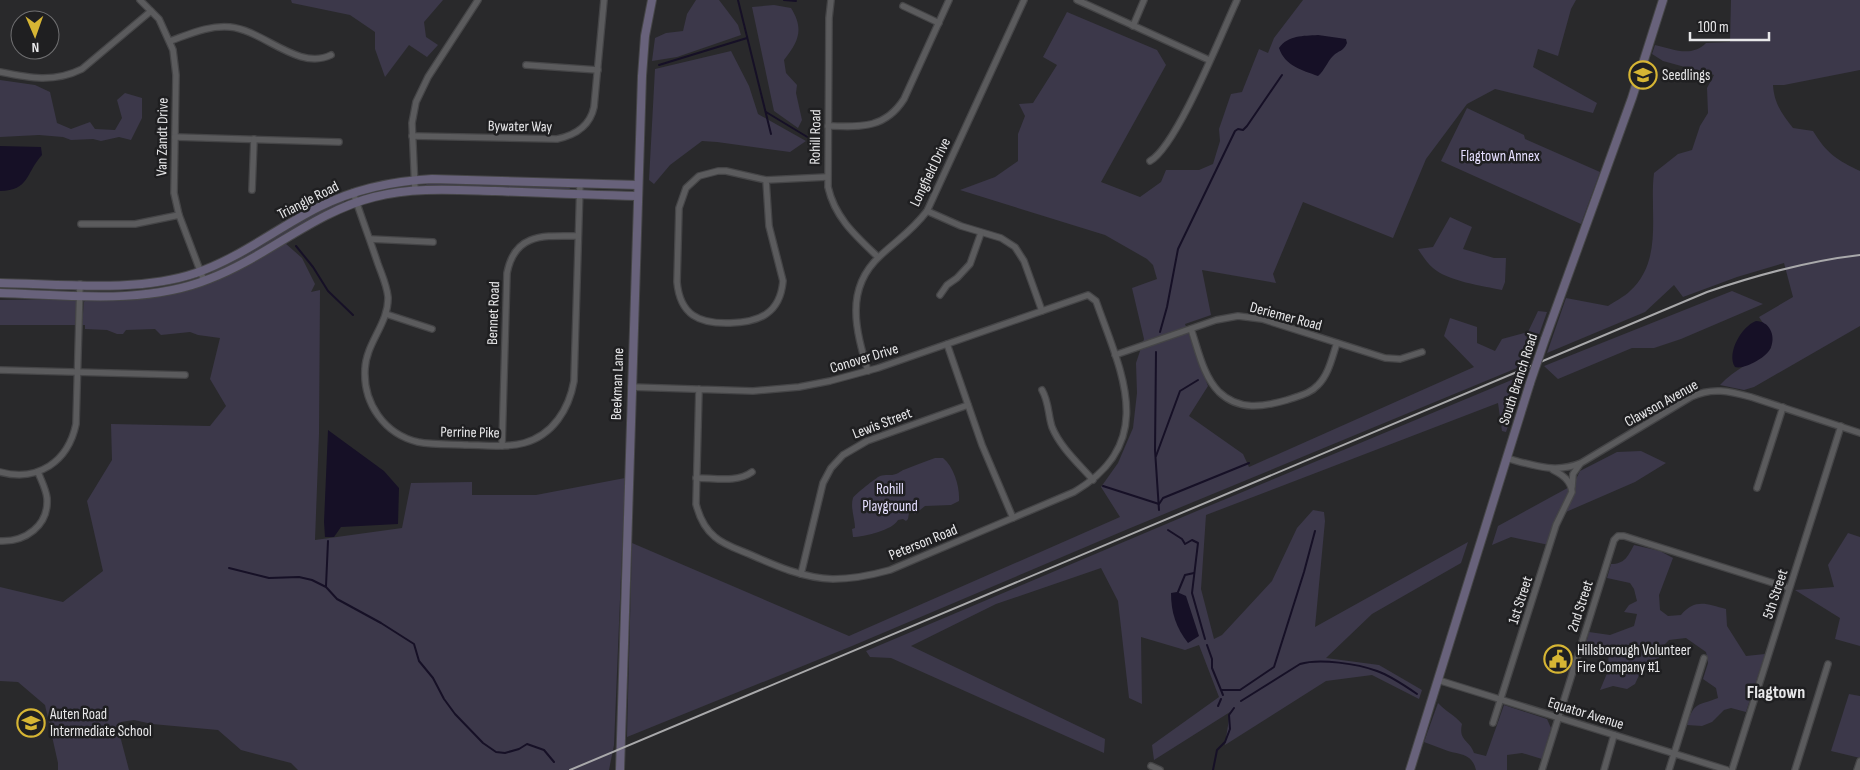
<svg xmlns="http://www.w3.org/2000/svg" width="1860" height="770" viewBox="0 0 1860 770" font-family="'Sofia Sans Condensed',sans-serif">
<rect width="100%" height="100%" fill="#29292b"/>
<!-- green -->
<g fill="#3c384a">
<polygon points="291,0 443,0 424,22 426,37 438,45 427,57 409,45 385,77 375,49 375,32 350,15 292,3"/>
<polygon points="696,0 719,0 738,25 741,35 677,57 652,61 655,38 666,33 683,31 687,14"/>
<polygon points="1303,0 1576,0 1571,9 1558,56 1538,49 1533,67 1597,103 1593,113 1495,89 1467,104 1426,159 1393,238 1303,202 1273,274 1276,283 1202,270 1211,315 1185,324 1208,386 1189,416 1243,454 1249,467 1474,367 1444,336 1450,318 1477,327 1477,343 1495,351 1502,339 1528,332 1538,311 1547,312 1529,363 1128,529 852,646 627,737 632,543 849,636 1120,517 1101,487 1118,463 1133,428 1137,393 1136,363 1144,339 1132,288 1157,279 1153,265 1147,259 1105,235 960,190 995,177 1018,161 1018,134 1025,116 1019,104 1033,103 1057,65 1043,57 1067,12 1157,50 1166,65 1101,182 1140,197 1161,182 1166,170 1199,170 1213,164 1220,141 1219,129 1231,94 1242,92 1259,49 1268,53 1274,38"/>
<path d="M1731 0H1860V70L1784 85H1773C1774 103 1782 114 1793 128L1813 131C1827 154 1837 160 1860 171V326L1754 387 1744 390 1720 385C1735 369 1754 361 1771 348L1772 337 1759 317 1793 297 1784 263 1737 277 1683 297 1674 285 1645 312 1547 353 1566 298 1608 306C1615 301 1624 297 1630 291 1664 260 1649 212 1654 173L1678 154 1692 150 1700 126 1708 113 1707 88 1714 75 1663 61 1652 54 1655 45C1673 49 1691 58 1706 43L1730 42Z"/>
<path d="M774 5 791 8C804 29 799 41 784 60L786 73 797 85 796 93 802 120 798 128 774 111 752 7Z"/>
<polygon points="731,51 749,86 758,114 806,141 790,152 717,142 702,141 670,165 654,184 649,180 655,69"/>
<polygon points="0,80 35,85 50,92 57,123 71,129 90,122 95,129 115,130 122,118 117,100 125,93 142,98 142,118 131,140 119,137 101,141 93,139 71,140 63,137 39,135 0,137"/>
<polygon points="1467,108 1524,135 1525,139 1600,172 1581,224 1441,161"/>
<polygon points="428,182 569,186 570,189 568,191 428,187 426,185"/>
<polygon points="344,200 344,204 237,264 213,274 212,273 212,270 324,208"/>
<path d="M1450 217 1472 227 1463 249 1494 258H1506L1505 282 1502 290C1483 286 1447 281 1433 268 1427 263 1422 255 1418 249L1433 247Z"/>
<polygon points="285,243 302,258 315,284 311,292 320,290 319,434 315,540 402,528 411,483 472,482 472,495 536,495 625,478 614,745 609,770 298,770 291,763 241,750 218,730 152,724 134,720 121,722 119,732 129,770 58,770 58,763 45,705 18,682 0,681 0,587 63,602 103,571 87,501 112,460 111,424 210,426 226,406 210,379 220,338 198,335 190,332 161,335 155,329 126,330 123,334 117,334 107,330 85,329 85,325 82,325 84,302 86,299 204,285 247,265"/>
<polygon points="1732,291 1763,304 1681,339 1654,348 1632,348 1558,379 1544,366"/>
<polygon points="76,299 76,325 0,325 0,300"/>
<polygon points="1526,374 1506,432 1502,431 1498,403 1206,515 1201,589 1214,639 1222,635 1272,581 1297,528 1313,510 1324,512 1325,521 1315,627 1468,542 1461,563 1372,614 1326,658 1379,665 1422,690 1419,699 1372,675 1326,681 1225,745 1230,712 1154,760 1152,745 1219,697 1199,645 1185,650 1141,637 1142,704 1129,698 1118,601 1101,568 996,604 911,646 1105,739 1104,753 891,658 870,657 866,651 1204,508"/>
<polygon points="1641,451 1666,463 1635,482 1559,515 1549,545 1511,537 1492,545 1498,526 1573,485 1580,471 1617,452"/>
<path d="M935 458H943C954 467 960 487 959 501L951 505 925 506 915 514 913 512 909 513 908 519 906 521 903 519 898 520C893 530 864 537 853 537L852 529 855 528C855 519 850 507 853 498 854 495 877 477 880 476 885 474 891 476 896 474 899 473 902 470 906 469 915 465 925 462 935 458Z"/>
<polygon points="1848,533 1860,537 1860,646 1835,639 1840,618 1795,590 1834,587 1828,565"/>
<path d="M1634 545 1660 551 1673 558 1659 595 1660 610 1668 616 1681 615C1695 598 1707 604 1726 609L1727 626 1746 656 1765 654 1746 712 1731 708 1724 710 1712 722 1702 726 1687 725C1694 701 1698 706 1718 698L1716 688 1703 679 1708 663 1706 652 1686 638 1669 640 1660 649 1658 662 1641 671 1635 684 1627 689 1613 686 1600 690 1608 671 1609 646 1585 648 1589 632 1610 635 1634 626 1637 614 1624 612 1629 605 1637 601 1634 589 1630 583 1607 578 1611 564C1625 564 1628 556 1634 545Z"/>
<polygon points="1849,694 1860,696 1860,758 1831,751"/>
<path d="M1438 703C1446 712 1455 715 1462 724 1458 741 1470 740 1474 753L1486 756 1504 705 1547 719 1551 728 1542 759 1522 753 1507 755V770H1476C1472 754 1462 755 1448 751 1440 748 1432 745 1424 742Z"/>
</g>
<!-- water -->
<g fill="#161026">
<path d="M1318 35 1346 39 1347 43C1343 52 1339 50 1333 56 1327 62 1325 70 1318 76 1302 70 1285 66 1279 48 1288 35 1303 36 1318 35Z"/>
<path d="M0 146 41 147 42 155C25 174 30 190 0 191Z"/>
<path d="M1756 321C1769 321 1776 335 1771 347 1768 357 1744 370 1735 367 1726 353 1742 326 1756 321Z"/>
<polygon points="328,430 384,471 399,488 398,524 341,527 334,537 325,537 324,522"/>
<path d="M1177 592 1186 596 1199 636 1188 643C1176 628 1171 612 1171 593Z"/>
</g>
<g fill="none" stroke-linecap="round" stroke-linejoin="round">
<!-- stream -->
<g stroke="#161026" stroke-width="2">
<polyline points="738,0 771,134"/>
<polyline points="784,0 796,1"/>
<polyline points="659,65 747,38"/>
<polyline points="766,112 809,138"/>
<polyline points="296,246 313,267 328,291 353,315"/>
<polyline points="1160,332 1167,307 1178,249 1235,131 1238,129 1243,130 1247,126 1282,75"/>
<polyline points="1156,352 1155,450 1159,510"/>
<polyline points="1156,456 1180,391 1198,380"/>
<polyline points="1103,486 1159,504 1163,498 1249,463"/>
<polyline points="1168,530 1182,539 1185,544 1192,540 1198,543 1192,593 1205,639"/>
<polyline points="229,568 269,578 299,577 312,580 326,587 337,599 381,623 414,644 419,661 433,678 444,699 455,714 483,743 496,752 505,753 519,749 527,744 544,750 554,762"/>
<polyline points="326,586 328,541"/>
<polyline points="1178,592 1185,575 1194,573"/>
<polyline points="1207,645 1212,659 1212,668 1223,695"/>
<polyline points="1222,690 1240,690 1274,667 1304,572 1315,531"/>
<path d="M1241 701 1300 664C1320 658 1358 664 1377 671 1391 676 1404 685 1417 694"/>
<polyline points="1218,706 1221,699"/>
<polyline points="1213,770 1217,750 1225,742 1230,729 1229,715 1234,708"/>
</g>
<!-- street casing -->
<g stroke="#454547" stroke-width="8">
<g id="street">
<polyline points="140,0 159,19 173,50 176,75 174,193 179,215 204,281"/>
<path d="M831 0 829 18 828 187C835 218 856 236 878 257"/>
<polyline points="1077,0 1209,60"/>
<polyline points="903,6 939,23"/>
<polyline points="1133,26 1144,0"/>
<path d="M170 41C190 34 209 25 230 27 263 30 298 71 331 55"/>
<polyline points="526,65 598,70"/>
<path d="M0 72C29 78 54 83 82 69L151 11"/>
<path d="M828 126C860 127 885 129 904 99L949 0"/>
<path d="M412 136 557 139C576 135 590 126 594 107L604 0"/>
<polyline points="175,137 339,142"/>
<path d="M1150 161C1177 146 1222 32 1237 0"/>
<path d="M766 180 769 226 783 281C780 314 759 322 730 323 699 324 680 315 677 282L679 208 686 188 699 176 718 171H726L766 180 827 177"/>
<polyline points="252,190 254,139"/>
<polyline points="415,190 412,123 416,102 428,77 478,0"/>
<path d="M353 192C361 216 370 240 378 264 382 275 387 286 388 297 389 323 366 343 365 369 363 403 384 434 418 442 434 445 451 444 468 445 486 445 506 448 524 443 553 435 569 409 574 381L580 184"/>
<polyline points="927,211 961,226 1001,238 1015,247 1024,261 1042,311"/>
<polyline points="81,224 135,224 179,215"/>
<polyline points="370,239 433,242"/>
<polyline points="940,295 947,285 957,278 970,264 981,233"/>
<polyline points="386,314 432,329"/>
<path d="M1191 329C1198 349 1203 376 1219 392 1239 411 1263 407 1287 400 1298 396 1310 394 1318 385 1329 374 1332 357 1337 343"/>
<polyline points="947,344 982,445 1013,518"/>
<polyline points="1115,355 1216,320 1238,316 1262,319 1385,358 1400,359 1422,352"/>
<polyline points="0,370 185,375"/>
<path d="M868 371C856 331 844 289 880 256 897 240 912 231 927 211L1024 0"/>
<path d="M631 387 753 391 799 387 830 381 878 368 1088 295 1096 301C1121 372 1159 442 1074 492L890 570C872 575 853 579 833 579 803 578 776 566 749 554 737 549 724 545 715 537 704 528 699 516 696 504L699 389"/>
<path d="M1042 390C1049 402 1048 415 1052 427 1060 447 1079 464 1093 480"/>
<path d="M502 446 507 273C515 232 545 236 578 236"/>
<path d="M1506 458C1532 465 1555 474 1581 463L1691 397C1712 387 1729 391 1751 397L1860 433"/>
<path d="M0 472C38 482 68 462 76 424L80 284"/>
<path d="M696 478C715 478 737 483 752 472"/>
<polyline points="1572,487 1573,474 1580,464"/>
<polyline points="1757,488 1783,407"/>
<path d="M0 541C25 542 49 526 47 498 46 489 41 480 38 472"/>
<polyline points="801,574 823,483 831,468 843,455 867,441 968,405"/>
<polyline points="1438,680 1727,770"/>
<path d="M1493 723 1556 525 1572 492C1571 481 1563 475 1553 470"/>
<polyline points="1151,766 1160,770"/>
<polyline points="1542,770 1614,540 1618,536 1624,536 1789,588"/>
<polyline points="1604,770 1614,735"/>
<polyline points="1669,770 1704,658"/>
<polyline points="1732,770 1841,426"/>
<polyline points="1795,770 1828,664"/>
<polyline points="1857,770 1860,761"/>
</g>
</g>
<!-- secondary casing -->
<g stroke="#454547" stroke-width="10">
<g id="secondary">
<path d="M0 283C61 284 138 293 196 273 240 258 277 228 319 207 355 189 392 181 432 179L638 185"/>
<path d="M0 293C68 295 145 305 209 279 267 257 314 212 374 197 414 187 454 190 495 191 542 193 590 195 638 196"/>
<polyline points="1545,339 1632,98 1663,0"/>
<polyline points="620,770 642,76 645,36 652,0"/>
<polyline points="1410,770 1530,383"/>
</g>
</g>
<!-- street -->
<use href="#street" stroke="#5b5b5d" stroke-width="5.5"/>
<!-- secondary -->
<use href="#secondary" stroke="#68627b" stroke-width="8"/>
<!-- rail -->
<path stroke="#a9a9ab" stroke-width="2" d="M570 770 1707 292C1757 275 1807 261 1860 255"/>
<!-- secondary-bridge casing -->
<g stroke="#454547" stroke-width="10" stroke-linecap="butt">
<polyline id="secondary-bridge" points="1530,383 1545,339"/>
</g>
<!-- secondary-bridge -->
<use href="#secondary-bridge" stroke="#68627b" stroke-width="8"/>
</g>
<!-- icons -->
<defs>
<g id="school-ring" transform="scale(1.4375)"><circle r="9.5" fill="#1f1f21" stroke="#d6b534" stroke-width="1.5"/><path d="M0-5L7-2L0 1L-7-2ZM-4 1L0 2.5L4 1V4Q0 6-4 4Z" fill="#d6b534"/></g>
<g id="civic-ring" transform="scale(1.4375)"><circle r="9.5" fill="#1f1f21" stroke="#d6b534" stroke-width="1.5"/><path d="M-.6-6.5H3V-4.5H.6V-3L4-1V1h2V6H-6V1h2V-1L-.6-3ZM-1.2 2.5V6h2.4V2.5Z" fill="#d6b534"/></g>
</defs>
<g fill-rule="evenodd">
<use href="#school-ring" x="1643" y="75"/>
<use href="#civic-ring" x="1558" y="659"/>
<use href="#school-ring" x="31" y="723"/>
</g>
<g text-anchor="middle" stroke-width="5" stroke-linejoin="round" paint-order="stroke">
<!-- poi labels -->
<g font-size="15" fill="#e8e8ea" stroke="#1f1f21" text-anchor="start">
<text x="1662" y="80">Seedlings</text>
<text x="1577" y="655">Hillsborough Volunteer<tspan x="1577" dy="17">Fire Company #1</tspan></text>
<text x="50" y="719">Auten Road<tspan x="50" dy="17">Intermediate School</tspan></text>
</g>
<!-- street labels -->
<g font-size="15" fill="#e8e8ea" stroke="#1f1f21">
<text transform="translate(520 126) rotate(1)" y="5">Bywater Way</text>
<text transform="translate(162 137) rotate(-89)" y="5">Van Zandt Drive</text>
<text transform="translate(815 137) rotate(-89)" y="5">Rohill Road</text>
<text transform="translate(930 172) rotate(-64)" y="5">Longfield Drive</text>
<text transform="translate(308 200) rotate(-27)" y="5">Triangle Road</text>
<text transform="translate(493 313) rotate(-88)" y="5">Bennet Road</text>
<text transform="translate(1286 316) rotate(15)" y="5">Deriemer Road</text>
<text transform="translate(864 358) rotate(-17)" y="5">Conover Drive</text>
<text transform="translate(1518 379) rotate(-72)" y="5">South Branch Road</text>
<text transform="translate(617 384) rotate(-88)" y="5">Beekman Lane</text>
<text transform="translate(1661 403) rotate(-29)" y="5">Clawson Avenue</text>
<text transform="translate(882 423) rotate(-21)" y="5">Lewis Street</text>
<text transform="translate(470 432) rotate(1)" y="5">Perrine Pike</text>
<text transform="translate(923 542) rotate(-22)" y="5">Peterson Road</text>
<text transform="translate(1775 594) rotate(-72)" y="5">5th Street</text>
<text transform="translate(1520 600) rotate(-72)" y="5">1st Street</text>
<text transform="translate(1580 606) rotate(-72)" y="5">2nd Street</text>
<text transform="translate(1586 713) rotate(17)" y="5">Equator Avenue</text>
</g>
<!-- park labels -->
<g font-size="15" fill="#e6dfff" stroke="#1f1f21">
<text x="1500" y="161">Flagtown Annex</text>
<text x="890" y="494">Rohill<tspan x="890" dy="17">Playground</tspan></text>
</g>
<!-- quarter labels -->
<g font-size="18" font-weight="bold" fill="#e8e8ea" stroke="#1f1f21">
<text x="1776" y="698">Flagtown</text>
</g>
</g>
<!-- north arrow -->
<g transform="translate(35 35) rotate(178)"><circle r="24" fill="#1f1f21" stroke="#6f6f71"/>
<path d="M0-4L9 19L0 12L-9 19Z" fill="#d6b534"/>
<text y="-8" font-size="14" font-weight="bold" text-anchor="middle" fill="#e8e8ea">N</text>
</g>
<!-- scale -->
<path d="M1690 32v8h79v-8" fill="none" stroke="#e8e8ea" stroke-width="2.5"/>
<text x="1698" y="32" font-size="15" fill="#e8e8ea" stroke="#1f1f21" stroke-width="4" paint-order="stroke">100 m</text>
</svg>
